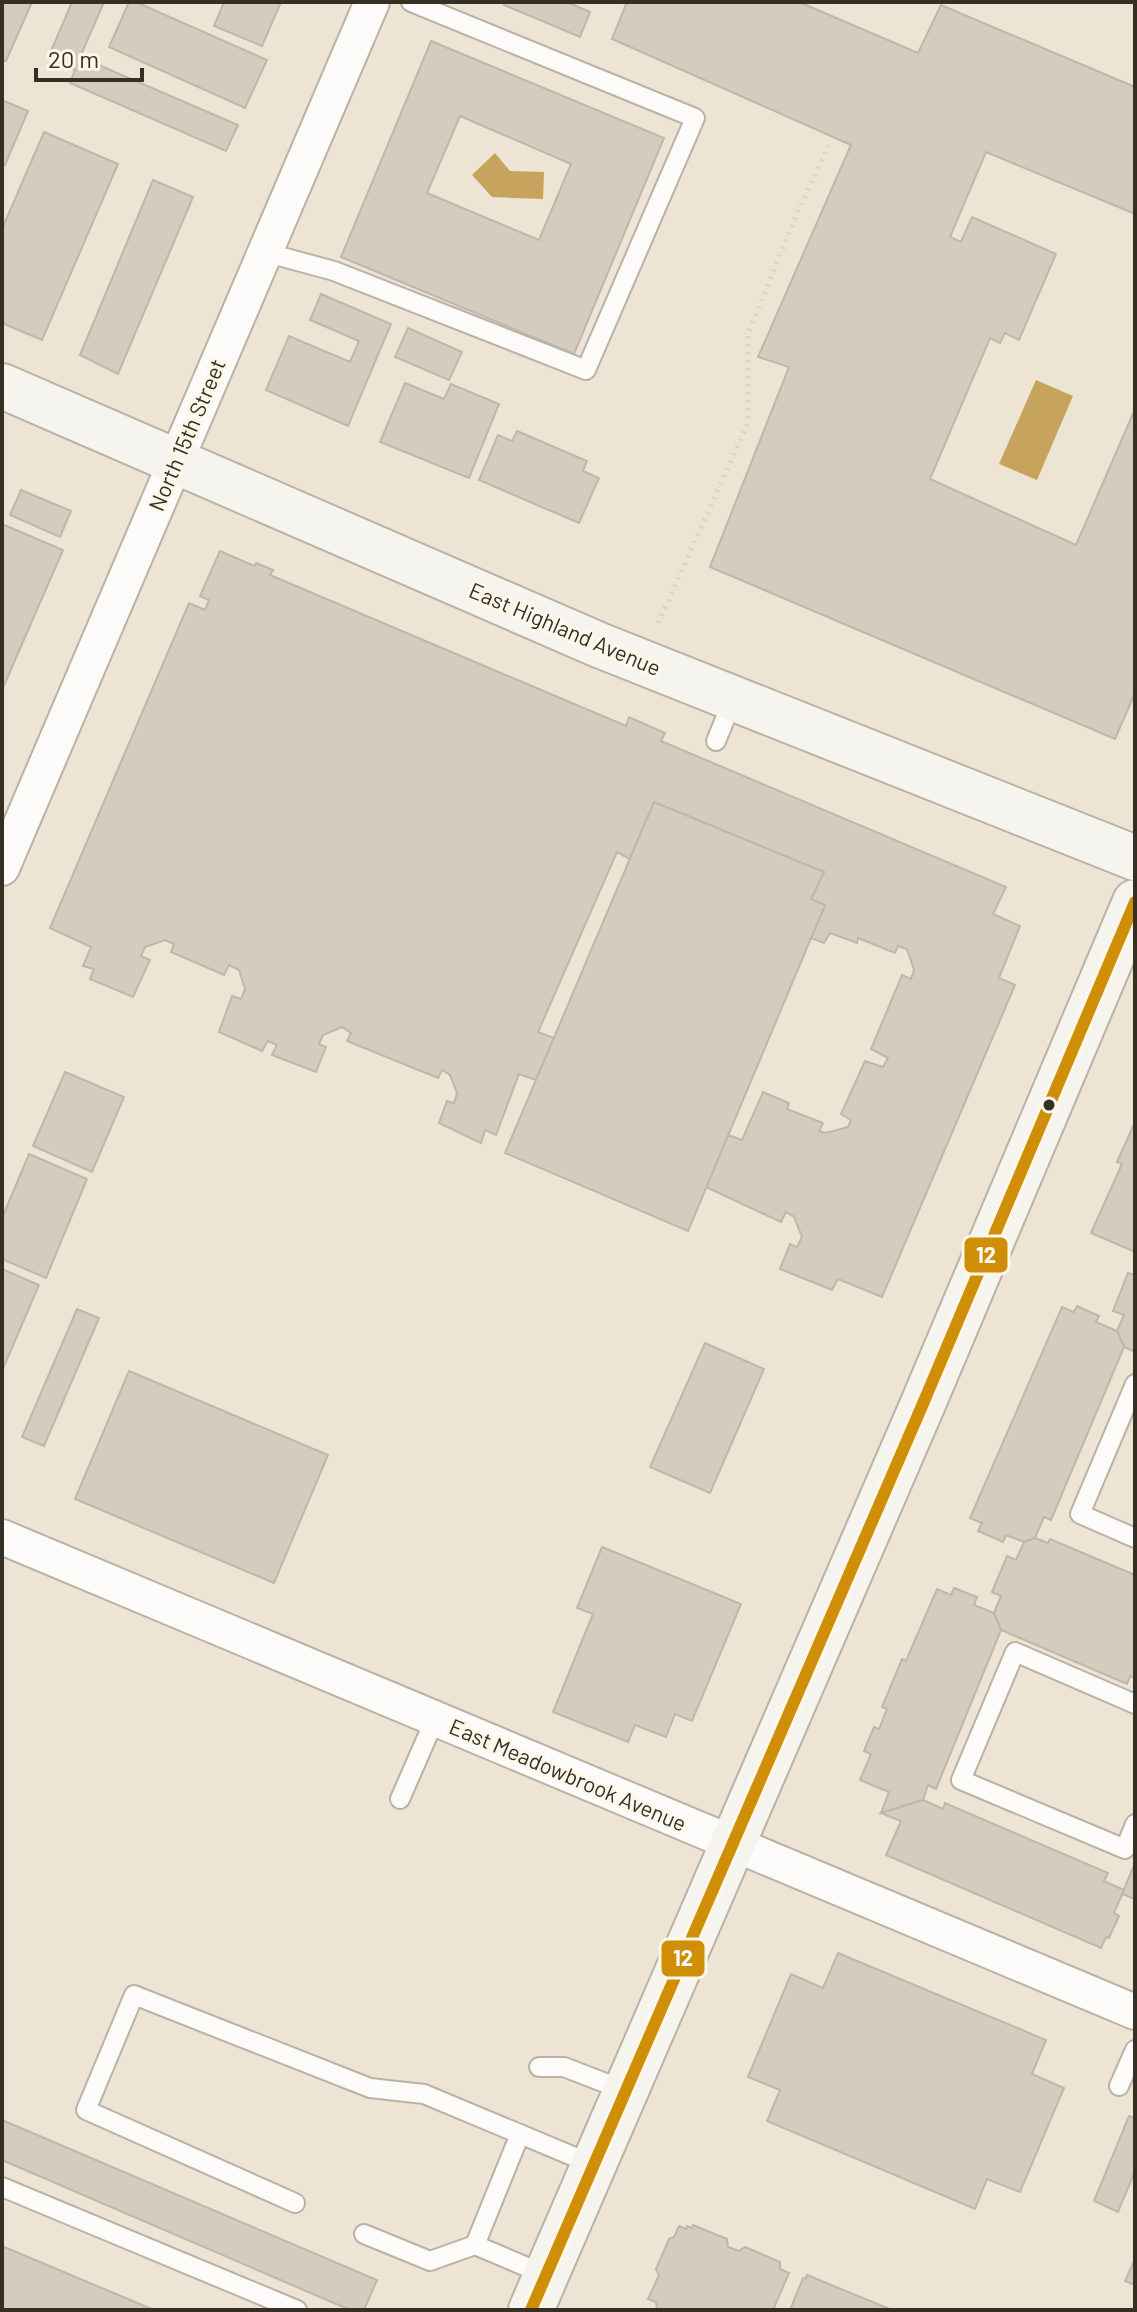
<svg xmlns="http://www.w3.org/2000/svg" width="1137" height="2312" viewBox="0 0 1137 2312" font-family="Barlow,sans-serif">
<rect width="100%" height="100%" fill="#eee4d4"/>
<!-- water -->
<g fill="#c6a45d">
<polygon points="495,153 510,171 544,172 543,199 492,197 472,175"/>
<polygon points="1036,380 1073,396 1037,480 999,464"/>
</g>
<!-- building -->
<g fill="#d4ccbf" stroke="#bfb7ab" stroke-width="2" fill-rule="evenodd">
<polygon points="2,2 32,2 6,61 2,60"/>
<polygon points="72,2 104,2 80,57 238,125 226,151 70,83 75,70 48,58"/>
<polygon points="129,2 136,2 267,60 245,108 109,47"/>
<polygon points="224,2 281,2 262,46 214,26"/>
<polygon points="505,2 567,2 590,12 580,37 504,5"/>
<polygon points="627,2 799,2 918,53 941,5 1135,87 1135,214 986,152 950,237 961,242 972,217 1056,254 1019,340 1005,333 1000,343 990,338 930,479 1076,545 1135,409 1135,693 1115,739 710,567 789,367 758,357 851,145 612,39"/>
<path d="M431 41 664 138 574 354 341 257ZM460 116 571 164 539 240 427 193Z"/>
<polygon points="2,100 28,111 5,165 2,164"/>
<polygon points="44,132 118,164 42,340 2,323 2,229"/>
<polygon points="153,180 193,197 118,374 80,355"/>
<polygon points="321,294 391,324 348,426 266,390 289,336 350,362 359,341 310,320"/>
<polygon points="408,328 462,352 449,380 395,357"/>
<polygon points="405,383 444,399 451,384 499,404 469,478 380,442"/>
<polygon points="517,431 587,461 583,471 599,478 579,523 479,480 498,435 512,441"/>
<polygon points="21,490 71,511 60,537 10,515"/>
<polygon points="2,524 63,550 2,690"/>
<polygon points="220,551 254,566 256,563 273,570 270,575 626,726 629,717 665,733 661,741 1006,887 993,914 1020,926 999,978 1015,985 882,1297 838,1279 832,1290 780,1269 790,1244 797,1247 802,1237 794,1217 786,1212 781,1222 706,1187 728,1135 742,1140 763,1092 789,1103 787,1109 823,1123 819,1131 826,1133 848,1127 851,1120 841,1114 865,1061 883,1067 888,1058 871,1049 902,975 911,979 914,970 907,949 898,946 895,953 858,938 857,943 830,933 824,943 811,938 825,905 811,899 824,872 654,802 630,859 617,852 538,1032 554,1038 536,1080 519,1074 496,1135 485,1130 481,1143 439,1123 447,1101 454,1103 457,1093 450,1075 442,1070 438,1078 347,1041 351,1033 342,1027 323,1035 319,1044 326,1047 316,1072 272,1055 277,1045 268,1041 262,1051 219,1032 232,996 241,999 245,989 239,970 229,965 224,975 171,952 174,944 165,940 145,947 141,956 150,960 133,997 90,979 94,969 83,966 91,947 50,928 189,603 205,610 209,600 200,596"/>
<polygon points="654,802 824,872 811,899 825,905 688,1231 505,1153"/>
<polygon points="65,1072 124,1097 92,1172 33,1146"/>
<polygon points="1135,1122 1135,1252 1091,1233 1122,1164 1117,1162"/>
<polygon points="29,1154 87,1179 46,1278 2,1259 2,1218"/>
<polygon points="2,1269 39,1285 2,1371"/>
<polygon points="1128,1273 1135,1275 1135,1352 1124,1347 1117,1331 1124,1315 1113,1311"/>
<polygon points="1077,1306 1099,1316 1096,1322 1117,1331 1124,1347 1051,1520 1044,1517 1035,1538 1024,1542 1006,1535 1003,1542 978,1531 982,1523 970,1518 1062,1307 1074,1312"/>
<polygon points="77,1309 99,1318 44,1446 22,1437"/>
<polygon points="705,1343 764,1369 710,1493 650,1467"/>
<polygon points="129,1371 328,1455 274,1583 75,1499"/>
<polygon points="1035,1538 1048,1543 1050,1539 1135,1575 1135,1678 1130,1676 1127,1684 1001,1630 994,1613 1001,1596 992,1592 1007,1556 1016,1560 1024,1542"/>
<polygon points="602,1547 741,1604 692,1721 675,1714 666,1737 635,1725 628,1742 553,1712 593,1614 577,1608"/>
<polygon points="954,1588 977,1597 974,1605 994,1613 1001,1630 936,1789 928,1785 923,1800 881,1813 889,1792 860,1780 871,1754 864,1751 874,1727 879,1729 887,1709 882,1707 902,1659 906,1661 937,1589 951,1595"/>
<polygon points="923,1800 943,1809 945,1803 1108,1873 1104,1881 1124,1890 1114,1913 1119,1916 1109,1938 1106,1937 1101,1948 886,1855 901,1821 881,1813"/>
<polygon points="1135,1863 1135,1899 1122,1894"/>
<polygon points="838,1953 1046,2040 1032,2074 1064,2088 1020,2192 987,2179 975,2209 767,2121 780,2090 748,2077 791,1974 823,1988"/>
<polygon points="1129,2116 1135,2118 1135,2171 1118,2212 1094,2201"/>
<polygon points="2,2120 377,2280 364,2310 350,2310 2,2160"/>
<polygon points="693,2225 727,2239 728,2247 739,2251 745,2247 780,2262 780,2269 789,2273 773,2310 657,2310 656,2302 648,2299 659,2275 656,2269 669,2239 674,2237 679,2226 686,2229 687,2226 692,2228"/>
<polygon points="2,2246 154,2310 2,2310"/>
<polygon points="1135,2259 1135,2285 1125,2281"/>
<polygon points="807,2275 892,2310 790,2310 803,2278 806,2279"/>
</g>
<g fill="none" stroke-linecap="round" stroke-linejoin="round">
<!-- lane casing -->
<g stroke="#b9b2a5" stroke-width="22">
<g id="lane">
<polyline points="264,252 334,271 586,370 695,118 411,2"/>
<polyline points="716,741 733,700"/>
<polyline points="1135,1384 1080,1514 1135,1538"/>
<polyline points="1135,1704 1015,1652 961,1780 1125,1849 1135,1824"/>
<polyline points="400,1799 435,1719"/>
<polyline points="539,2067 564,2067 626,2091"/>
<polyline points="1119,2086 1135,2050"/>
<polyline points="520,2134 475,2245 546,2275"/>
<polyline points="2,2187 297,2310"/>
<polyline points="295,2203 86,2110 134,1995 370,2088 424,2094 594,2165"/>
<polyline points="364,2234 430,2261 475,2245"/>
</g>
</g>
<!-- street casing -->
<g stroke="#b9b2a5" stroke-width="38">
<g id="street">
<polyline points="2,868 372,2"/>
<polyline points="2,1537 1135,2012"/>
</g>
</g>
<!-- secondary casing -->
<g stroke="#b9b2a5" stroke-width="48">
<g id="secondary">
<polyline points="2,386 599,645 1135,858"/>
<polyline points="531,2310 922,1406 1135,902"/>
</g>
</g>
<!-- path -->
<polyline stroke="#d6d4cf" stroke-width="5" stroke-dasharray="2 6" stroke-linecap="butt" points="658,623 748,423 748,334 797,213 829,146"/>
<!-- lane -->
<use href="#lane" stroke="#fcfbf9" stroke-width="18"/>
<!-- street -->
<use href="#street" stroke="#fcfbf9" stroke-width="34"/>
<!-- secondary -->
<use href="#secondary" stroke="#f6f4ef" stroke-width="44"/>
<!-- bus-1 casing -->
<g stroke="#fef7ea" stroke-width="18">
<polyline id="bus-1" points="531,2310 922,1406 1135,902"/>
</g>
<!-- bus-1 -->
<use href="#bus-1" stroke="#d08e07" stroke-width="12"/>
</g>
<!-- markers -->
<circle fill="#362f23" stroke="#fef7ea" stroke-width="3" cx="1049" cy="1105" r="7"/>
<g text-anchor="middle" stroke-width="6" stroke-linejoin="round" paint-order="stroke">
<!-- street labels -->
<g font-size="22" fill="#362f23" stroke="#fef7ea">
<text transform="translate(187 435) rotate(-67)" y="8">North 15th Street</text>
<text transform="translate(565 629) rotate(23)" y="8">East Highland Avenue</text>
<text transform="translate(568 1775) rotate(23)" y="8">East Meadowbrook Avenue</text>
</g>
</g>
<g stroke="#fef7ea" stroke-width="3">
<rect x="963" y="1236" width="46" height="38" rx="8" fill="#d08e07"/>
<rect x="660" y="1939" width="46" height="39" rx="8" fill="#d08e07"/>
</g>
<g font-size="22" text-anchor="middle" font-weight="bold" fill="#fff">
<text x="986" y="1263">12</text>
<text x="683" y="1966">12</text>
</g>
<!-- border -->
<rect width="1137" height="2312" fill="none" stroke="#362f23" stroke-width="8"/>
<!-- scale -->
<path d="M36 68v12h106v-12" fill="none" stroke="#362f23" stroke-width="4"/>
<text x="48" y="68" font-size="24" fill="#362f23" stroke="#fef7ea" stroke-width="6" paint-order="stroke">20 m</text>
</svg>
